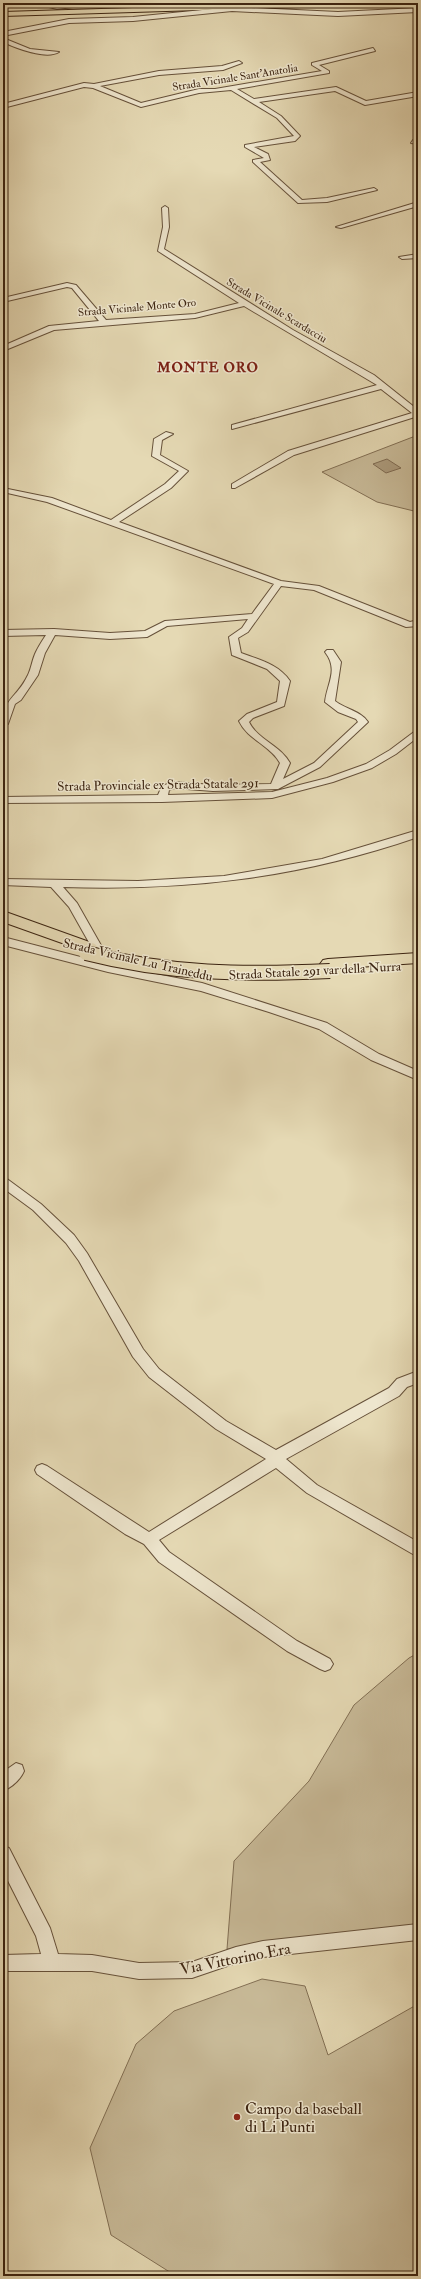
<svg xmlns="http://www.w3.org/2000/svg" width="421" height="2279" viewBox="0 0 421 2279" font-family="'IM FELL Double Pica',serif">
<rect width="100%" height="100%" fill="#e5d9b4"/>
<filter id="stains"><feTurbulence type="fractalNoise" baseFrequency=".005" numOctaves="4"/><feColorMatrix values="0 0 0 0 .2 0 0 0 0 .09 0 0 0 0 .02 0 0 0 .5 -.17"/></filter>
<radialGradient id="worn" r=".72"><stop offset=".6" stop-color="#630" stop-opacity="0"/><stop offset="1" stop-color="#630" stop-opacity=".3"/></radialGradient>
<!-- green -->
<g fill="#c8ba98" stroke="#826f54">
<polygon points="418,435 418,512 377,502 322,472"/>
<polygon points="418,1653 418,1932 362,1944 227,1949 234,1861 309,1781 354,1705 409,1658"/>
<polygon points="262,1979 305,1986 328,2055 418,2004 418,2276 176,2276 111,2235 90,2148 136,2044 174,2011"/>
</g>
<!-- water -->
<polygon fill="#ac9b7d" stroke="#7f6b52" points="387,459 401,468 386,473 373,464"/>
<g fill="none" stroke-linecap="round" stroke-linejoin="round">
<!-- minor casing -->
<g stroke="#66513a" stroke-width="2">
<g id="minor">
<polygon points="33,3 57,5 105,3 57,9"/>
<polygon points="113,3 119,3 118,8 114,8"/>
<polygon points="232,7 338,12 418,8 418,12 338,16 232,11 133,21 69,23 3,36 3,32 69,19 133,17"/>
<path d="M3 38 30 49 59 52C46 60 16 48 3 42Z"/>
<polygon points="373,48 375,51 319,65 329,71 329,73 237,89 254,99 336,87 366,101 418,92 418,96 365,105 335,91 259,102 281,116 300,136 295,141 254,147 268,154 270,160 260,162 302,200 327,198 374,188 377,190 327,202 298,203 253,162 253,160 264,158 245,147 245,145 294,136 277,118 231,90 199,93 141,107 93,88 84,87 3,108 3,104 84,83 94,84 159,71 222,66 239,61 242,63 223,70 159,75 100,86 141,103 199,89 215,89 322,71 312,65 312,63"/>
<polygon points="413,140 418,140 418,144 411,143"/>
<polygon points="418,202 418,206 341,228 336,227"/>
<polygon points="165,206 168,208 169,227 164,249 293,330 374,375 418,410 418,416 294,455 235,488 232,488 232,484 288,451 412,413 381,389 232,429 232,425 377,385 244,306 195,318 54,330 3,351 3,346 49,326 99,321 72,288 67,287 3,302 3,298 67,283 76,285 106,320 195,314 239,303 158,251 163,227 162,208"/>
<polygon points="418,254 418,258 402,259 399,257"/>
<path d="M166 432 173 434 162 440 160 455 188 471 171 488 119 522 281 581 319 586 410 622 418 620V626L406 627 314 590 281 586 248 632 238 638 241 653C260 660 278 664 290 681L284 706 253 718 249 722C258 740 280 745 290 763L283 779 314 763 358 722 356 719 338 712 325 702C327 683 339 670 325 652L327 650H333L341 662 335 701C345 709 361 711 368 722L320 767 278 789 213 791 174 788 169 790 168 795 272 792 327 778 366 764 390 750 418 729V737L396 754 372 768 333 782 272 798 162 802 3 803V797L158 795 162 786 173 782 213 785 271 784 280 763C270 745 248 740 239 721L247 714 277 702 280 681 267 669 232 655 229 637 242 628 248 619 167 626 147 637 110 639 55 635 45 653 38 675 21 700 15 704 8 724 3 727C3 696 16 700 28 675 31 669 32 661 35 654 38 647 42 641 46 635L3 636V630L54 629 110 633 145 631 165 621 252 614 274 584 47 502 3 492V488L52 498 111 520 165 484 179 471 152 456 154 439Z"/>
<path d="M418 830V837C299 878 189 891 63 887L77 903 111 963 110 965 202 983 327 1023 379 1054 418 1071V1080L371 1060 319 1029 269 1012 201 991 108 972 3 945V937L100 962 69 907 51 887 3 885V879L138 881 224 876 322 859Z"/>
<polygon points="3,1176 41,1204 74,1235 87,1253 143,1349 159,1369 226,1421 276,1450 389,1388 397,1379 418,1371 418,1383 407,1387 399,1396 286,1459 317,1485 418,1542 418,1557 307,1493 276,1468 159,1540 169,1552 297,1641 330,1659 333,1664 330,1669 325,1671 320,1669 287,1651 159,1562 144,1544 125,1534 37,1474 35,1470 37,1466 42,1464 47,1466 149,1532 266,1459 216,1429 149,1377 133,1357 79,1261 66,1243 33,1210 3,1188"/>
<path d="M16 1763 22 1765 24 1771C20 1780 12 1787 3 1791V1772Z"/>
<polygon points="3,1846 9,1848 50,1928 58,1954 92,1955 139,1963 192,1962 236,1947 263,1941 418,1924 418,1940 263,1957 236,1963 192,1978 139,1979 92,1971 3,1971 3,1955 41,1954 36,1936 3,1871"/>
</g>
</g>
<!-- highway casing -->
<g stroke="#3c2411" stroke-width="2">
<g id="highway">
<polygon points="294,3 418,3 418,6 301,7 3,16 3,12"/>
<polygon points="3,911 95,944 98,948 95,952 90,953 3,922"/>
<polygon points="418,953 418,963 328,969 323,968 320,964 323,960 328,959"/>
</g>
</g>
<!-- minor -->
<use href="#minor" fill="#eee6ce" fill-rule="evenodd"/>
<!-- highway -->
<use href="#highway" fill="#e5d9b4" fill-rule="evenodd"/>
<!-- highway-bridge casing -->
<g stroke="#3c2411" stroke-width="16" stroke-linecap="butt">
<path id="highway-bridge" d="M86 953C167 974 247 975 330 971"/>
</g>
<!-- highway-bridge -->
<use href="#highway-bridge" stroke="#e5d9b4" stroke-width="14"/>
</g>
<!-- markers -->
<circle fill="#8f2418" stroke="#eee6ce" stroke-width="1.5" cx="237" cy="2117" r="4"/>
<g text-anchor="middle" stroke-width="3" stroke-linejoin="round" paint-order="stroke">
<!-- far-street labels -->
<g font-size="11" fill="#3c2411" stroke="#eee6ce">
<text transform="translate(235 77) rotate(-9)" y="4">Strada Vicinale Sant'Anatolia</text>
<text transform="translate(137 307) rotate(-5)" y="4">Strada Vicinale Monte Oro</text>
<text transform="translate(277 310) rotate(31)" y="4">Strada Vicinale Scardacciu</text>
</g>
<!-- street labels -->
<g font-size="13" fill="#3c2411" stroke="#eee6ce">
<text transform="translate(158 784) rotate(-1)" y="5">Strada Provinciale ex Strada Statale 291</text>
<text transform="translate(138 959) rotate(13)" y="5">Strada Vicinale Lu Traineddu</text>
<text transform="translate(315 970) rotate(-3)" y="5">Strada Statale 291 var della Nurra</text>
</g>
<!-- far-district labels -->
<g font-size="14" font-weight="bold" letter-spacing="1" fill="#7a1f14" stroke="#eee6ce">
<text x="208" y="372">MONTE ORO</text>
</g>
<!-- near-street labels -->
<g font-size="16" fill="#3c2411" stroke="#eee6ce">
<text transform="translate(235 1958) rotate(-11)" y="6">Via Vittorino Era</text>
</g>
<!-- near-poi labels -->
<g font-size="16" fill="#3c2411" stroke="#eee6ce" text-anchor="start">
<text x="245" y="2114">Campo da baseball<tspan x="245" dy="18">di Li Punti</tspan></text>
</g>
</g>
<!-- margin -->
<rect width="421" height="2279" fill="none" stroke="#e5d9b4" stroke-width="16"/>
<rect x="4" y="4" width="413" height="2271" fill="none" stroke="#3c2411" stroke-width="2"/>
<rect x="8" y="8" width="405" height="2263" fill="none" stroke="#3c2411"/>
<rect width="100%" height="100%" filter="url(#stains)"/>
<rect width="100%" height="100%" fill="url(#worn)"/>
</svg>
